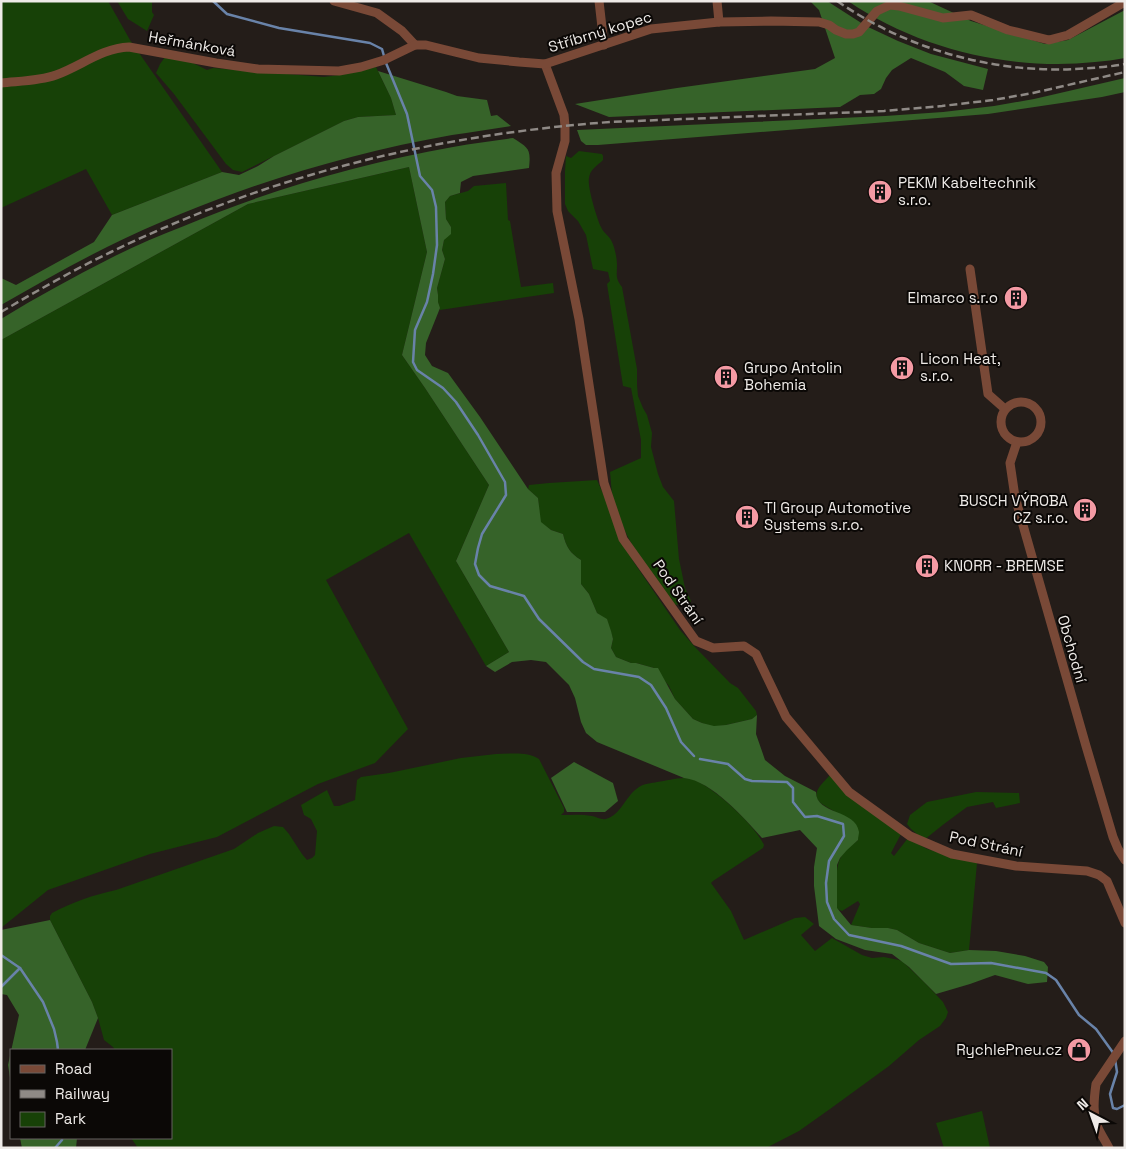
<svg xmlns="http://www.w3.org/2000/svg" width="1126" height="1149" viewBox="0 0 1126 1149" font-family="'Space Grotesk',sans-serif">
<rect width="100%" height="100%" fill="#241d19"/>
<!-- green -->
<g fill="#174107">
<polygon points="1,1 108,1 130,40 222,172 112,215 86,169 1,208"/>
<polygon points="117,1 152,1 152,12 154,15 147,31 128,19"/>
<polygon points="165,57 193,63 207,70 213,68 324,77 346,74 376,67 391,98 396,115 358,117 344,121 242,172 233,170 226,164 174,94 156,73 160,64"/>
<path d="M579 151 602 154 603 156V160C597 166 590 169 589 178 587 186 597 219 601 227 603 233 610 236 612 242 615 248 617 259 617 265 617 275 615 278 622 287L637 369V385L638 396 643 408 647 415 652 433 651 447 658 474 663 487 674 501 679 559 685 588 691 601 690 603 674 605C647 569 625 542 613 498 611 490 611 480 610 472L641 458V440L631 388 623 386 607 284 610 281 608 272 593 269 586 235 578 221 568 211 565 204V171L566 156 571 158Z"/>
<polygon points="409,167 427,252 402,355 425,388 489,485 456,561 509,652 486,666 409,533 326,580 408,729 375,763 318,784 217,837 150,854 48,890 1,928 1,340 248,204"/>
<polygon points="506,183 508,220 510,221 521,287 553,283 554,293 440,310 438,302 438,295 437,288 445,259 442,250 444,240 451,227 446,219 445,202 450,196 468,191 474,186"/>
<path d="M597 480 633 561 680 630 694 646 730 683 738 688 756 711 757 715 752 719 726 725 714 727 702 723 693 719 675 699 669 686 654 668 636 663H631L616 657 611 648 613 639 607 620 597 613 589 594 581 584V560C570 553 566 547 563 534L551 530 540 522 538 498 528 489 529 485 549 483Z"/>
<path d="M496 754C510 754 527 751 539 759L564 808V812L561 815C571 815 582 814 592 816 597 817 601 820 606 819 621 815 626 795 639 787 643 784 652 783 657 782 668 781 681 776 691 779 711 784 756 826 764 845L763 848 713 881 711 883 731 911 744 940 795 918 805 917 814 924 801 935 815 951 832 938 862 955 872 958 884 957 899 960 903 962 924 982 943 1002 948 1012 946 1018 940 1026 919 1040 889 1066 830 1109 799 1131 766 1148H138L131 1138H171V1050H115L113 1047 104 1040 98 1018 92 1002 50 920V916L52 913C73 902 93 895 116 890L234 849 258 833 274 826 283 827 289 834 302 854 307 860 312 858 315 855 317 831 311 819 304 815 301 805 327 790 334 806H339L355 800 357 780 361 777 389 773 461 758Z"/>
<path d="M830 775 901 834 891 853 894 856 908 838 927 849 977 863 969 950 950 953 919 943 897 930 888 928H872L851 925 860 904 858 901 842 911 837 909C837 895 834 868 841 857 845 850 852 845 858 840 851 832 843 817 835 812 831 809 826 807 822 804 809 794 822 784 830 775Z"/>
<polygon points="976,792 1019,793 1020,803 996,808 993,802 967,807 944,824 924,840 911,829 907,824 910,815 927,802"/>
<polygon points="982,1111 990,1148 944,1148 936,1123"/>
</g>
<!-- forest -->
<g fill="#366329">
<polygon points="810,1 827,1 866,26 898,41 931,54 988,69 983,90 964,86 945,72 911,58 892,70 886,78 881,89 874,94 860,95 840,107 609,117 575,104 677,88 815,69 835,58 819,10"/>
<path d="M848 1H928L971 21 1045 44 1068 40 1125 10V58C1115 60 1105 61 1095 62 1011 71 918 49 848 1Z"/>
<path d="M378 71 446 92 457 96 487 100 491 116 497 115 511 126C491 129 471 132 452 135 333 156 216 194 107 247 71 265 36 285 1 305V278L16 285 94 242 112 215 222 172 239 175 258 166 274 156 344 121 358 117 396 115 391 98Z"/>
<polygon points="1125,78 1125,92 1102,97 988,114 598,145 586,145 581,141 577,130 885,116 943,112 994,106 1034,99"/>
<path d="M513 138C529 148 531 149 529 168L473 176 461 182 460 191V193L450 196 445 202 446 219 451 227V234L444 240 442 250 445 259 437 288 438 295V302L440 308 426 343 425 355 432 366 448 373 480 417 528 489 538 498 541 522 551 530 563 534C566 547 570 553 581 560V584L589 594 597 613 607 619 611 631 613 639 611 648 616 657 631 663H636L654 668H658L675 699 693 719 702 723 714 726 726 725 752 719 757 715 756 734 765 760 785 776 816 792C816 815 856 809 859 832 859 834 858 837 858 840L847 850 840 858 837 865V908L851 925 872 928H888L897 930 919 943 950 953 969 950 996 951 1025 956 1044 962 1048 967 1047 982 1028 984 995 975 970 984 936 994 909 967 892 954 865 950 836 939 819 926 814 886V867L817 848 800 830 762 838C744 818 712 781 684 778L597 742 586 733 581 722 575 698 569 685 546 662 531 660 512 662 495 672 486 666 509 652 456 561 489 485 425 388 402 355 427 252 409 167 248 204 1 340V319C37 297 73 277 111 258 134 246 159 236 184 226 270 190 361 163 453 147 473 143 493 141 513 138Z"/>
<polygon points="574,762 613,783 618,801 605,812 567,812 551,778"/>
<polygon points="50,920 92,1002 98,1018 85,1050 11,1050 11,1084 8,1065 19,1015 7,995 1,994 1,930"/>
<polygon points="20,1138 77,1138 76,1148 22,1148"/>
</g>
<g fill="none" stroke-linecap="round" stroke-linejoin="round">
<!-- stream -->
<g stroke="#6983a9" stroke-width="2.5">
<polyline points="213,1 227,14 279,28 370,43 382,49 384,56"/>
<polyline points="386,63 407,114 420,176 432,190 436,207 437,245 433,274 427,302 415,330 413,362 417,370 443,388 456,402 478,435 505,482 506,495 482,534 478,548 475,564 479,575 490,586 524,596 539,619 583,662 594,669 639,677 651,685 666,708 681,742 694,756"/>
<polyline points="700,759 728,764 745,779 752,781 787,782 793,788 793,802 805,817 817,816 843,824 844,836 829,861 826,883 827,902 834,919 849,935 901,946 951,964 991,963 1046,973 1056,980 1079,1015 1096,1029 1114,1054"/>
<polyline points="1,955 20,968 43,1002 54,1029 57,1042 58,1050"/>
<polyline points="1,987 20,968"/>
<polyline points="1115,1059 1117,1072 1110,1094 1113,1108 1117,1109 1125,1105"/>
<polyline points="55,1148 62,1140 62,1138"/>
</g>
<!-- minor -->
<g stroke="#794937" stroke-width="9">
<polyline points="334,1 377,13 402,31 415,45"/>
<polyline points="599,1 604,45"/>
<polyline points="717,1 719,22"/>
<polyline points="545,64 564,115 565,126 565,141 556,173 557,211 579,319 604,483 623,539 696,641 713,648 744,646 756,654 786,717 849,792 910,836 952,854 1016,866 1087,871 1099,875 1107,881 1125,923"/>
<path d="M1 83C19 81 39 81 56 75 81 66 102 48 129 47L216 63 258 69 339 71 361 67 384 60 415 45H426L479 58 519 62 545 64 651 29 719 22 771 21 819 22 829 25 836 30 846 34H853L859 32 877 11 890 5 899 6 943 18 971 15 1008 30 1049 40 1068 35 1125 2"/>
<polyline points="970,269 988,394 1005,409"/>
<circle cx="1021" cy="422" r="20"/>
<polyline points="1017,442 1010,463 1015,497 1086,746 1113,837 1118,849 1125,860"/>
<path d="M1109 1148C1106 1142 1102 1136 1099 1130 1092 1116 1094 1098 1096 1084L1125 1041"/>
</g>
<!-- rail -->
<g stroke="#8f8a86" stroke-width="2.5" stroke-dasharray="8 4" stroke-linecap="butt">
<path d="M837 1C907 49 991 73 1075 69 1092 68 1109 67 1125 64"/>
<path d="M1 312C37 291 73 270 111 252 270 175 434 135 610 122L884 111 942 106 993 100 1033 93 1125 72"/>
</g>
</g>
<!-- icons -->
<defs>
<g id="building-disc" transform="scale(1.25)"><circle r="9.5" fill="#f49aa4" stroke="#0b0806"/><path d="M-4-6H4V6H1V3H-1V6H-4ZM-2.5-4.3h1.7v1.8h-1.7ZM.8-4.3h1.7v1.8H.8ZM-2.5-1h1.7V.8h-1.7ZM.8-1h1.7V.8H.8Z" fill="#111"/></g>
<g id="shop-disc" transform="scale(1.25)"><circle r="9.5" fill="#f49aa4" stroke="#0b0806"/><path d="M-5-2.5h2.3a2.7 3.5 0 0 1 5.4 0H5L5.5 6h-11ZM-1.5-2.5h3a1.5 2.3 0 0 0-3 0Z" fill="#111"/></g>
</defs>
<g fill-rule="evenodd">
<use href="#building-disc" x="880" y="192"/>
<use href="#building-disc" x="1016" y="298"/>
<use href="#building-disc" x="902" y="368"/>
<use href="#building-disc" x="726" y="377"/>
<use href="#building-disc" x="1085" y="510"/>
<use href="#building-disc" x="747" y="517"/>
<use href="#building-disc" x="927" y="566"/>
<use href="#shop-disc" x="1079" y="1050"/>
</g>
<g text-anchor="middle" stroke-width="4" stroke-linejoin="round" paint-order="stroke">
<!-- street labels -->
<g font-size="15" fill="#eeeae7" stroke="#0b0806">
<text transform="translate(600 32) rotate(-17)" y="5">Stříbrný kopec</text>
<text transform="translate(192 44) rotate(10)" y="5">Heřmánková</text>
<text transform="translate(678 592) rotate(55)" y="5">Pod Strání</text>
<text transform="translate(1072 649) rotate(74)" y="5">Obchodní</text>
<text transform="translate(986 844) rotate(12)" y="5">Pod Strání</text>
</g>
<!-- poi labels -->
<g font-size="15" fill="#eeeae7" stroke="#0b0806" text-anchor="start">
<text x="898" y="188">PEKM Kabeltechnik<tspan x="898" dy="17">s.r.o.</tspan></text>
<text x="998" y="303" text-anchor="end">Elmarco s.r.o</text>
<text x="920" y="364">Licon Heat,<tspan x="920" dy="17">s.r.o.</tspan></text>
<text x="744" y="373">Grupo Antolin<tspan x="744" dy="17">Bohemia</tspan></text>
<text x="1068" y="506" text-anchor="end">BUSCH VÝROBA<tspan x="1068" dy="17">CZ s.r.o.</tspan></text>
<text x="764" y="513">TI Group Automotive<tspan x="764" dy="17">Systems s.r.o.</tspan></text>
<text x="944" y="571">KNORR - BREMSE</text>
<text x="1062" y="1055" text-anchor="end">RychlePneu.cz</text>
</g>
</g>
<!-- border -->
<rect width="1126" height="1149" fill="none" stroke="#eeeae7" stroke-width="5"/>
<!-- legend -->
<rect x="10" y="1049" width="162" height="90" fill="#0b0806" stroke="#666260"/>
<rect x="20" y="1065" width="25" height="8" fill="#794937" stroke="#666260"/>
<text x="55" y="1074" font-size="15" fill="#eeeae7">Road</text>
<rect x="20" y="1090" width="25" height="8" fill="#8f8a86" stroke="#666260"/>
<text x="55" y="1099" font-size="15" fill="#eeeae7">Railway</text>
<rect x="20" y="1112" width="25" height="15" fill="#174107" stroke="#666260"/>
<text x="55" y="1124" font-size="15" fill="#eeeae7">Park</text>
<!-- north arrow -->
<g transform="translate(1091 1114) rotate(319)" stroke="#0b0806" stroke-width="4" paint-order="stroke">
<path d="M0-4L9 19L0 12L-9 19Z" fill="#eeeae7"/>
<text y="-8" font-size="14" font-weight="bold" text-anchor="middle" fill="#eeeae7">N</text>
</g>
</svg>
